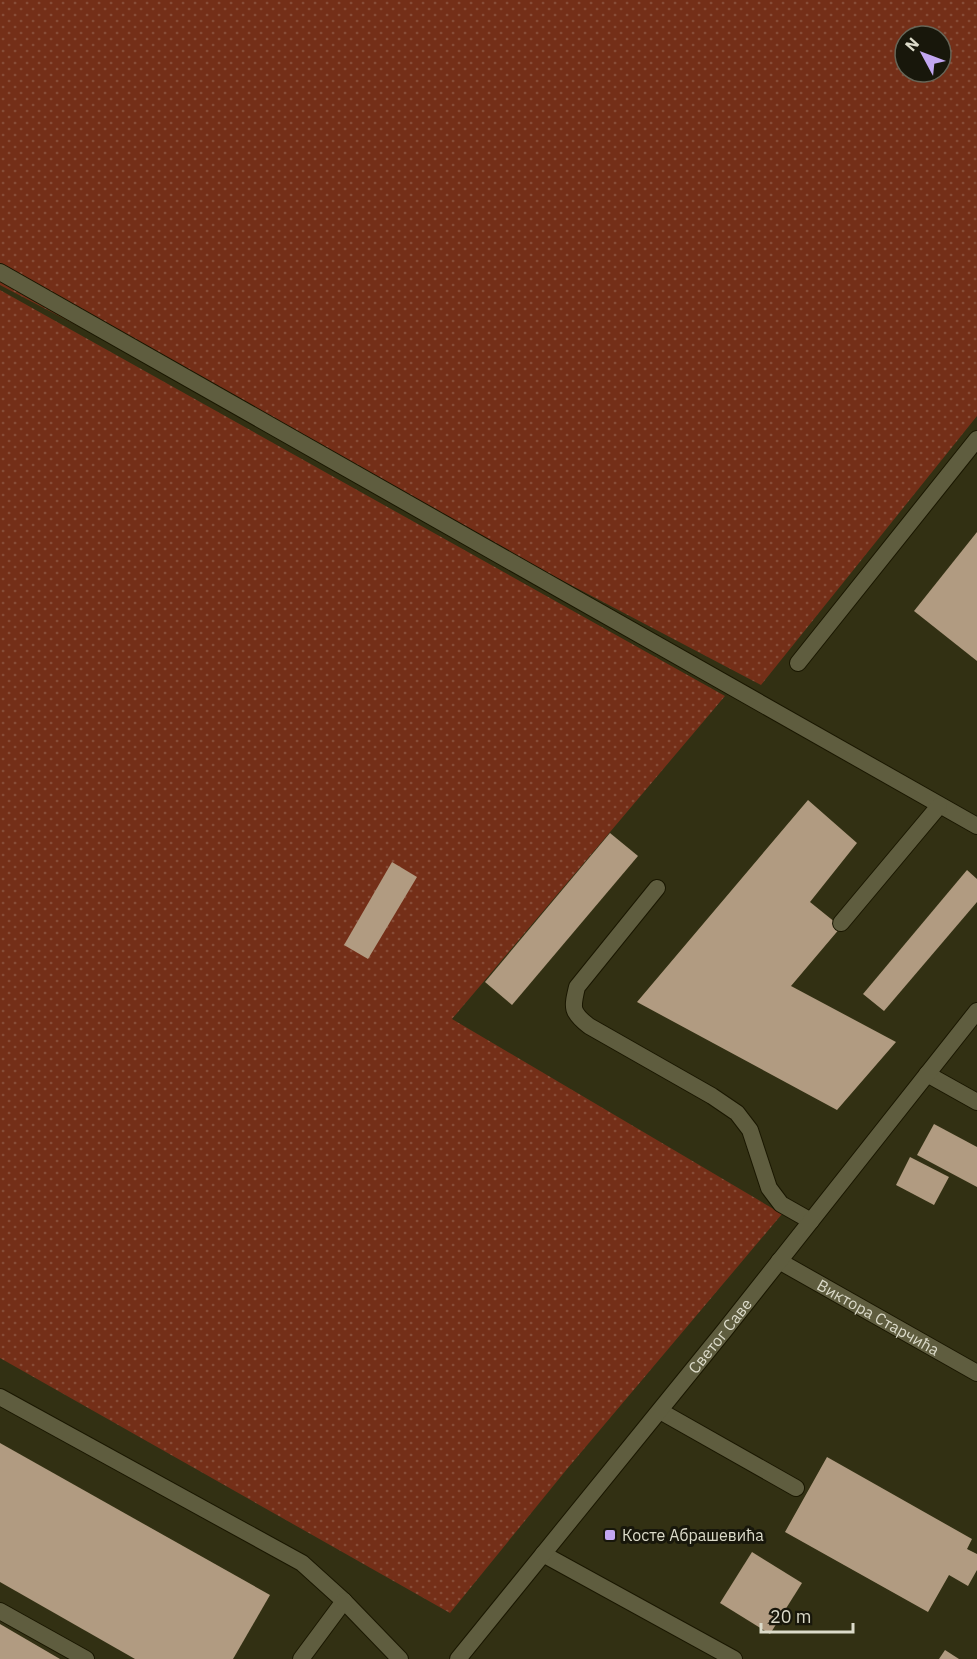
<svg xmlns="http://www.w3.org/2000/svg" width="977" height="1659" viewBox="0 0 977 1659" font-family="'IBM Plex Sans',sans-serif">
<defs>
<pattern id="grass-dots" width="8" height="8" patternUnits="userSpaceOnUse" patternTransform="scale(1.5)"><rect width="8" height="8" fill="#742f18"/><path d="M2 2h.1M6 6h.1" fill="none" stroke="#874d38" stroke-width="1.8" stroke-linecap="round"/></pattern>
</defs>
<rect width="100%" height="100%" fill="#323013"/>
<!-- grass -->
<g fill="url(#grass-dots)" fill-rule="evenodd">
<path d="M0 0H977V416L761 685 0 285ZM905 36H941V72H905Z"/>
<polygon points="0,290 725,696 452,1019 782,1214 567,1469 450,1613 0,1358"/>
</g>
<!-- building -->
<g fill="#b19b81">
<polygon points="977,532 977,661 914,611"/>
<polygon points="808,800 857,843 810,902 841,927 791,986 896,1042 837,1110 637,1002"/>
<polygon points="610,833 638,856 512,1005 485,982"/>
<polygon points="392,862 417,877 368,959 344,945"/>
<polygon points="967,870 977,879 977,902 884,1011 863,994"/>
<polygon points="934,1124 977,1147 977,1187 917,1155"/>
<polygon points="910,1157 949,1177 934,1205 896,1185"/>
<polygon points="0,1443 270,1595 233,1659 135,1659 0,1582"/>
<polygon points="827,1457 972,1539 967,1549 977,1554 977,1570 968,1586 949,1575 928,1612 785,1532"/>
<polygon points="752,1552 802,1583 770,1634 720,1603"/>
<polygon points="0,1624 60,1659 0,1659"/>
<polygon points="945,1650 959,1659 939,1659"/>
</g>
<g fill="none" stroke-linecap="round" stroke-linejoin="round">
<!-- service casing -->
<g stroke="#1a1700" stroke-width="18">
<g id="service">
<polyline points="0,272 977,826"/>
<polyline points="798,663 977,439"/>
<path d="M657 888 577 987C572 1008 571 1012 589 1026L712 1096 737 1113 750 1130 769 1188 781 1204 811 1221"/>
<polyline points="841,923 939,806"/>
<polyline points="0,1397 302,1563 344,1601 400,1659"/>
<polyline points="660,1411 796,1488"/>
<polyline points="0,1611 86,1659"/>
<polyline points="301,1659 344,1601"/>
</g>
</g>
<!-- minor casing -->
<g stroke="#1a1700" stroke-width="18">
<g id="minor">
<polyline points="927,1074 977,1102"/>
<path id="s1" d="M779 1261 977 1373"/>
<polyline points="543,1554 734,1659"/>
<path id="s2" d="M458 1659 724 1331 977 1011"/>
</g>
</g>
<!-- service -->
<use href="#service" stroke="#5f5d3f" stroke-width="16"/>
<!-- minor -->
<use href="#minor" stroke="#5f5d3f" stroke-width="16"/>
</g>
<!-- markers -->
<rect fill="#c3a7f2" stroke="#18170b" stroke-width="2" x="604" y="1529" width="12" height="12" rx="3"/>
<g text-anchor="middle" stroke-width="6" stroke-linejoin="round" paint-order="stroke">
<!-- street labels -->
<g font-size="16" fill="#dcdbca" stroke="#18170b">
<text dy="6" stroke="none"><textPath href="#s1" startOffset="114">Виктора Старчића</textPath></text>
<text dy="6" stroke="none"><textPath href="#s2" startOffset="416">Светог Саве</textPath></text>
</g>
<!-- poi labels -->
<g font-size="16" fill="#dcdbca" stroke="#18170b" text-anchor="start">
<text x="622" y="1541">Косте Абрашевића</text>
</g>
</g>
<!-- north arrow -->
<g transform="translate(923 54) rotate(311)"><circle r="28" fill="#18170b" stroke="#666557" stroke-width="1.5"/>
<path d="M0-4.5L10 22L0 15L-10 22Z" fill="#c3a7f2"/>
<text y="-9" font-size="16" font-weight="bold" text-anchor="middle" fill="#dcdbca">N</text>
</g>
<!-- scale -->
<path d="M761 1623v9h92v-9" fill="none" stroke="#dcdbca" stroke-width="3"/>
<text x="770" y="1623" font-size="18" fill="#dcdbca" stroke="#18170b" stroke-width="4.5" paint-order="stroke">20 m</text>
</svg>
